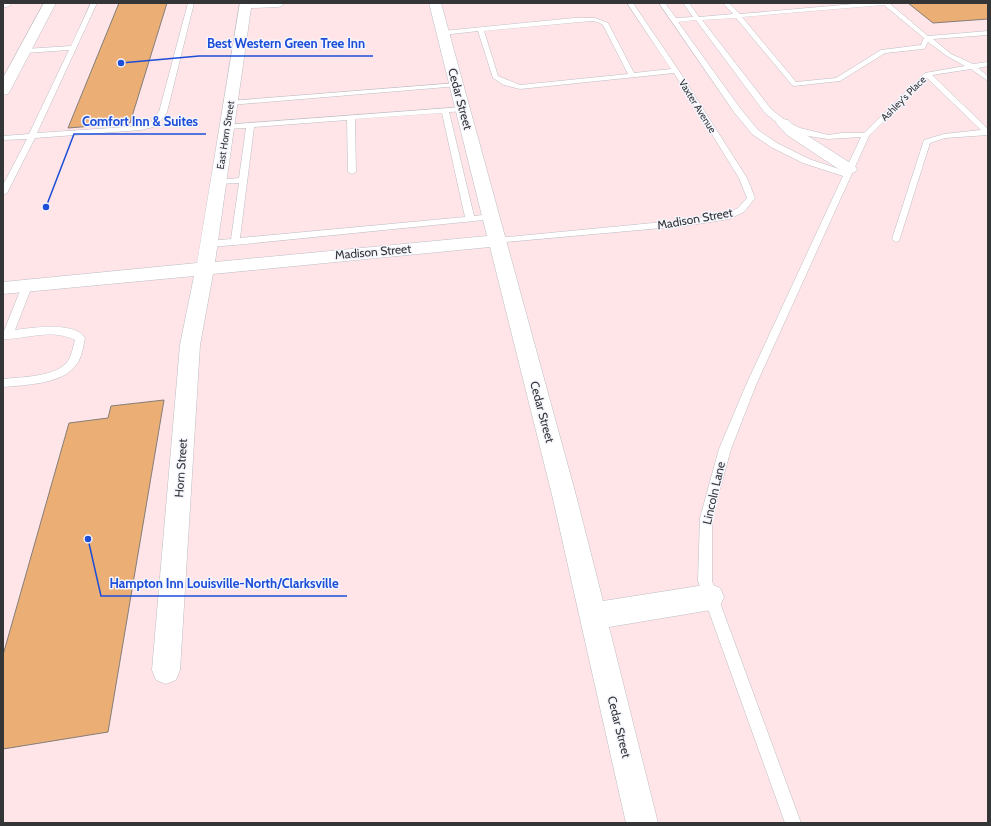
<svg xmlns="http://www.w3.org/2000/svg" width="991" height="826" viewBox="0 0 991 826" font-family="Cabin,sans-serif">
<rect width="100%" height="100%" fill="#f4f5fd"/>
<!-- commercial -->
<rect fill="#ffe4e8" x="3" y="3" width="985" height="820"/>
<!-- building -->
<g fill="#ebae74" stroke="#847e79">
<polygon points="119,3 167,3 130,123 68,128"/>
<polygon points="908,3 988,3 988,19 933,23"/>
<polygon points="164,400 108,732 3,749 3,655 69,423 108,418 111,406"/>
</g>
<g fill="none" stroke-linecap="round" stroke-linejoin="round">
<!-- lane casing -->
<g stroke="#bcbec5" stroke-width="1">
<g id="lane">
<polygon points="91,3 97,3 37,133 140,126 151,122 159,112 188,3 194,3 167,112 157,126 141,130 35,138 7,193 3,195 3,185 27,139 3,140 3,136 29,134 69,50 25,53 22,51 25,49 71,46"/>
<path d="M627 3H633L679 71 747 178 755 198 744 212 729 219 684 226 495 243 494 241 495 239 498 238 684 220 727 214 738 208 747 198 739 178 674 73 520 89 504 85 493 78 478 31 443 35 440 33 443 31 574 18H595L608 23 634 73 671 69ZM591 21 598 22 603 25 628 74 520 85 498 76 484 31Z"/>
<path d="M659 3H665L676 18 693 17 683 3H689L699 17 733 14 723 3H729L740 14 865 3H889L928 36 988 31V35L933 39 951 54 973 64 988 62V66L978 68 988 76V81L971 69 932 75 988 129V135L945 138 930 143 899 241 896 242 892 239 924 140 944 134 981 130 927 78 869 136 756 385 731 449 712 518V581L801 823H785L698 581 700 518 719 449 746 385 843 176 803 163 771 147 752 134 734 112ZM884 5 924 38 921 45 881 50 836 78 796 82 742 17ZM736 18 792 85 794 86 840 81 885 53 923 49 925 48 928 42 947 56 965 66 925 73 864 133H842L828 135 800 128 786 121 771 109 702 20ZM696 20 765 113 780 125 794 132 808 136 828 139 861 137 845 171 809 159 777 143 758 130 740 108 678 22Z"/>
<polygon points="457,83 460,85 459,86 230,105 226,103 230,101"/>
<path d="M463 107 467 109 466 111 449 112 474 216 491 214 495 217 494 219 235 245 209 247 205 244 209 241 231 239 239 183 218 184 214 182 218 180 239 178 246 128 227 129 223 127 224 125ZM442 113 465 217 240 238 254 127 347 120 348 172 352 174 356 172 355 119Z"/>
<path d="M27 283 32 286 15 330C31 328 75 321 85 338 83 347 82 358 76 365 63 384 25 385 3 387V379C21 377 57 377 68 361 72 355 73 346 75 340 51 328 28 339 3 339V331H4L22 286Z"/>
</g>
</g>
<!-- street casing -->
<g stroke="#bcbec5" stroke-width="1">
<g id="street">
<polygon points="3,3 11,3 9,6 3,8"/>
<polygon points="240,3 284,3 282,6 278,7 251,8 215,262 487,236 429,3 441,3 577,499 603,601 711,584 720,588 724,597 720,606 711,610 609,627 658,823 626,823 553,499 490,247 213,274 200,345 180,670 176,680 166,684 156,680 152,670 180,345 194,276 3,294 3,282 197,263"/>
<polygon points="783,119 788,120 797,129 855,166 857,169 855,172 849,174 843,172 787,135 776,123 778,120"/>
</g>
</g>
<!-- secondary casing -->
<g stroke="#bcbec5" stroke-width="1">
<polygon id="secondary" points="44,3 56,3 10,91 8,94 3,95 3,78"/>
</g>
<!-- lane -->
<use href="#lane" fill="#fff" fill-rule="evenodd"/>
<!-- street -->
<use href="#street" fill="#fff" fill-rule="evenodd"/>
<!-- secondary -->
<use href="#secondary" fill="#fff" fill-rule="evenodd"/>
</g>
<g text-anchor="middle" stroke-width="3" stroke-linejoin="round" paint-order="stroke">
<!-- far-street labels -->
<g font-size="10" fill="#343537" stroke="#f4f5fd">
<text transform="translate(903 98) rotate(-45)" y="4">Ashley's Place</text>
<text transform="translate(698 106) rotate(58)" y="4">Vaxter Avenue</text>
<text transform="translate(225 135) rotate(-81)" y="4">East Horn Street</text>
</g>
<!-- street labels -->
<g font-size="12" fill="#343537" stroke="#f4f5fd">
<text transform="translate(460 99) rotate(75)" y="4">Cedar Street</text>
<text transform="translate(695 219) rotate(-10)" y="4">Madison Street</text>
<text transform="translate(373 252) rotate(-5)" y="4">Madison Street</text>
<text transform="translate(542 412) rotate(75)" y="4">Cedar Street</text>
<text transform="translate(181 468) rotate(-86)" y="4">Horn Street</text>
<text transform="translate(714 493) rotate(-77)" y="4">Lincoln Lane</text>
<text transform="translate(619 727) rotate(76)" y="4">Cedar Street</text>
</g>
</g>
<!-- callouts -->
<path fill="none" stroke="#1d4ed8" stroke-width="1.5" d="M121 63L199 56H373M46 207L74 134H206M88 539L101 596H347"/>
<g fill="#1d4ed8" stroke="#f4f5fd" stroke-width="1.5">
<circle cx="121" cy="63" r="4"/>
<circle cx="46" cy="207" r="4"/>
<circle cx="88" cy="539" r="4"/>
</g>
<g font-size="13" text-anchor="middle" font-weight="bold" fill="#1d4ed8" stroke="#f4f5fd" stroke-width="3" stroke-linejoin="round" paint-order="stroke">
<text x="286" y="48">Best Western Green Tree Inn</text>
<text x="140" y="126">Comfort Inn &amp; Suites</text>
<text x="224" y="588">Hampton Inn Louisville-North/Clarksville</text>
</g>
<!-- border -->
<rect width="991" height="826" fill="none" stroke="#343537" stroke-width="8"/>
</svg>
